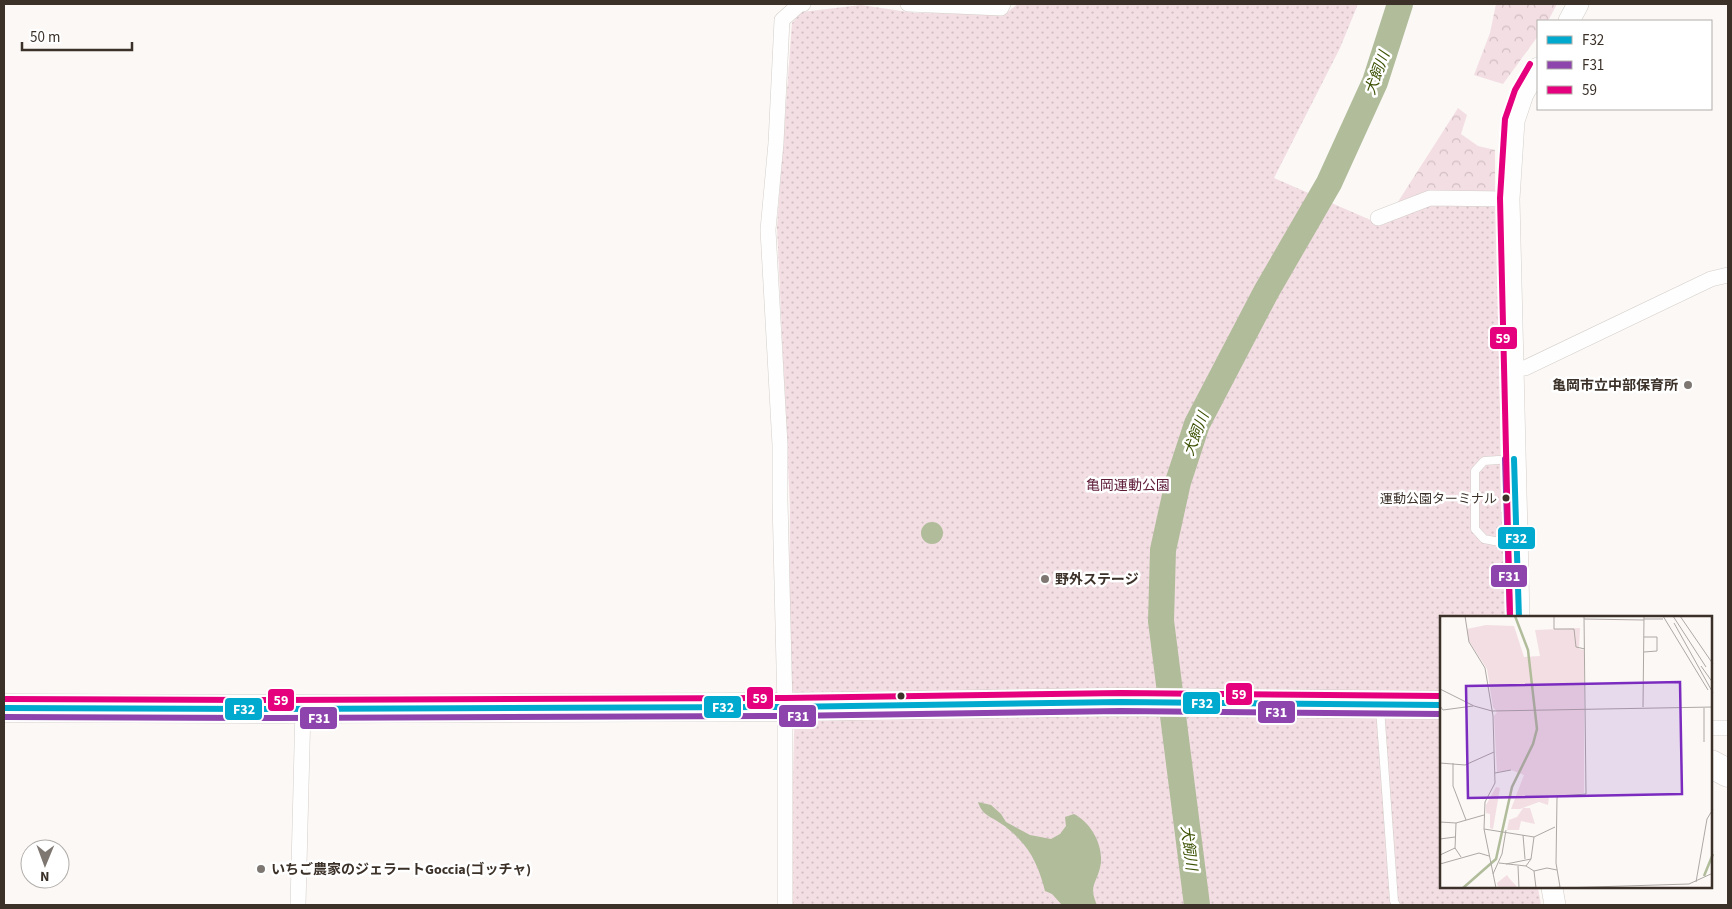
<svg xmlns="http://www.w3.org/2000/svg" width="1732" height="909" viewBox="0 0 1732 909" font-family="'Source Sans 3','Noto Sans JP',sans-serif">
<defs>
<pattern id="forest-crowns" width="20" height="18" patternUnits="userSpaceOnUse" patternTransform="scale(1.25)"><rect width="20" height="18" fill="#f3dee3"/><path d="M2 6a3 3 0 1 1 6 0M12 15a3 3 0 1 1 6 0" fill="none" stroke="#d1bfc3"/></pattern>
<pattern id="park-dots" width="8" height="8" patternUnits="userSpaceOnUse" patternTransform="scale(1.25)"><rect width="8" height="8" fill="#f3dee3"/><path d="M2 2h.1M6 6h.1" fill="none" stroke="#d1bfc3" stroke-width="1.8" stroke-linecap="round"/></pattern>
</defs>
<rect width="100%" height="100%" fill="#fbf8f6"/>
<!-- forest -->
<g fill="url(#forest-crowns)">
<polygon points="1496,4 1557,4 1548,21 1538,21 1538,36 1503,84 1474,75 1490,33"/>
<polygon points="1458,108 1467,115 1461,134 1478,146 1495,150 1495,194 1394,208"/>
</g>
<!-- park -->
<polygon fill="url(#park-dots)" points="1018,4 1358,4 1340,48 1274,178 1382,225 1432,203 1498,206 1501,509 1501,512 1509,513 1511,618 1441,618 1441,888 1538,888 1541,905 790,905 795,693 788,687 790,509 777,227 792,23 802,12 861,5 915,13 1005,14"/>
<!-- water -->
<g fill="#b0bc9a">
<circle cx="932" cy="533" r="11"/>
<path d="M978 802 991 805 1001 814 1006 822 1030 835 1051 839 1060 834 1066 826 1065 817 1074 814C1092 823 1105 848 1100 868 1095 886 1089 886 1097 905H1062L1052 894 1045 891C1040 871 1033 853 1018 838 1013 833 1007 827 1000 823 990 816 982 815 978 802Z"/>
</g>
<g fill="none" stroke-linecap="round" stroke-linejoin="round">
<!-- river -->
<polyline stroke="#b0bc9a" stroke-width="26" points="1197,905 1161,621 1163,550 1178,482 1197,424 1266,292 1329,183 1375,82 1400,4"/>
<!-- lane casing -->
<g stroke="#d4cec9" stroke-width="9">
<g id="lane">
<polyline points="1513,459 1484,461 1475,471 1475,529 1484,539 1515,545"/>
<polyline points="1380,708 1394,901 1396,905"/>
</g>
</g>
<!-- street casing -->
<g stroke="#d4cec9" stroke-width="16">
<g id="street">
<polyline points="908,4 1001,8 1003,4"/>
<polyline points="1378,218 1430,198 1509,199"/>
<polyline points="1512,368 1525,368 1711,279 1728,275"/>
<polyline points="1711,728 1728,728"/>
<polyline points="298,905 303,708"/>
<polyline points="785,905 785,707 780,500 780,445 768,230 776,143 782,20 800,4 803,4"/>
</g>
</g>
<!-- secondary casing -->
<g stroke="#d4cec9" stroke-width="22">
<g id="secondary">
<polyline points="1569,21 1578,4"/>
<polyline points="1519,618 1509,199 1514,121 1523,94 1538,68"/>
<polyline points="1552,888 1555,905"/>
</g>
</g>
<!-- highway casing -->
<g stroke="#d4cec9" stroke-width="29">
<g id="highway">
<polyline points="4,708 277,709 785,707 1121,702 1441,705"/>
<polyline points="1711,764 1728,773"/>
</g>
</g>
<!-- lane -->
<use href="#lane" stroke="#fefefe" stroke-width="8"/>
<!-- street -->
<use href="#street" stroke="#fefefe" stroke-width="15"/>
<!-- secondary -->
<use href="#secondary" stroke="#fefefe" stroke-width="21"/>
<!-- highway -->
<use href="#highway" stroke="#fefefe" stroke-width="28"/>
<!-- bus-1 casing -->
<g stroke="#fff" stroke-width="10">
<g id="bus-1">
<polyline points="1514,459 1519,618"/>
<polyline points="4,708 277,709 785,707 1121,702 1441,705"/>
</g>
</g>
<!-- bus-2 casing -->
<g stroke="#fff" stroke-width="10">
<g id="bus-2">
<polyline points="1505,459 1510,618"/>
<polyline points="4,717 277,718 785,716 1121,711 1441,714"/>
</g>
</g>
<!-- bus-3 casing -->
<g stroke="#fff" stroke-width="10">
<g id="bus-3">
<polyline points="1510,618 1500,198 1505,119 1515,90 1530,64"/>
<polyline points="4,699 277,700 785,698 1121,693 1441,696"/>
</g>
</g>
<!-- bus-1 -->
<use href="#bus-1" stroke="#00a9ce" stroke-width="6"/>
<!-- bus-2 -->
<use href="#bus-2" stroke="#8e44ad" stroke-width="6"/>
<!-- bus-3 -->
<use href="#bus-3" stroke="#e5007d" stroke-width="6"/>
</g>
<!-- markers -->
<g fill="#7e7771" stroke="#fff" stroke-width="2">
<circle cx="1688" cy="385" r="5"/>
<circle cx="1045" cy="579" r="5"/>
<circle cx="261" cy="869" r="5"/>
</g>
<g fill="#3b3129" stroke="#fff" stroke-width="2">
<circle cx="1506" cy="498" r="4.5"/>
<circle cx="901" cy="696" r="4.5"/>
</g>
<g text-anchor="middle" stroke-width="5" stroke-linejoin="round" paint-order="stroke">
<!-- bus labels -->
<g font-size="13" fill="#3b3129" stroke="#fff" text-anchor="end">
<text x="1497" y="503">運動公園ターミナル</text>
</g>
<!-- poi labels -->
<g font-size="14" font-weight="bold" fill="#3b3129" stroke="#fff" text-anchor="start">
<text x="1678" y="390" text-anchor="end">亀岡市立中部保育所</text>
<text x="1055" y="584">野外ステージ</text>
<text x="271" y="874">いちご農家のジェラートGoccia(ゴッチャ)</text>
</g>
<!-- park labels -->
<g font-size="14" fill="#5d1b38" stroke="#fff">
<text x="1128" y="490">亀岡運動公園</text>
</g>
<!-- water labels -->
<g font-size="15" font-style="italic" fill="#3c5204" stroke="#fff">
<text transform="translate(1377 73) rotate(-70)" y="5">犬飼川</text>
<text transform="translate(1196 434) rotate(-69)" y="5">犬飼川</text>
<text transform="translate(1189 848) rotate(83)" y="5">犬飼川</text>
</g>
</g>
<!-- overview -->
<g transform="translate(1440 616)">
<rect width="272" height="272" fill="#fbf8f6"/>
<path d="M56 171 60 172 53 213 50 212V198L46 197V189ZM83 192H90L95 208 81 205 79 214H67L69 204 77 201ZM67 259 69 262 78 272H58L57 267Z" fill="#f3dee3"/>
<path d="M46 9 74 10 84 41 100 40 95 14 140 12 139 33 144 34V177L109 181 108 189 99 186 80 193H71L84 159 71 154 57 156 54 100 57 96 53 91 47 53 29 25 27 13Z" fill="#f3dee3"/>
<path fill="none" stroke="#b0bc9a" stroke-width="2.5" d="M264 260 273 238M23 272 56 243 72 171 93 128 97 113 88 34 75 0"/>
<path fill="none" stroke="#aea8a4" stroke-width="1" d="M25 0 29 26 45 52 53 100 55 167 45 186 44 213 56 272M114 0V13H134L136 31 145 33M223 0 268 74M233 0 266 51M240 0 273 48M144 3 204 4M204 3H223M234 7 273 77M204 36 217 35V21H204M261 50 273 67M0 73 34 90 52 95 273 91M0 90 3 94 33 90M203 91 204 0M264 92V126M0 147 25 149 54 136M13 147V170L26 204M55 157 71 154M0 206 16 207 44 199M44 213 94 221 115 211M83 219 85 243M0 223 15 221M15 233 16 207M0 239 15 232 21 241M59 247 86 250 94 255 107 252 117 254M0 248 39 237 49 240M66 248 91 243M78 250 79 272M86 250 91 243 94 221M94 255 96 272M53 258 62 238 66 214M256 266 267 203 273 193M111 272 120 271 116 247 117 182 118 180 146 178 144 0M120 272 249 268 273 257"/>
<path fill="#7b2cbf" fill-opacity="0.15" stroke="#7b2cbf" stroke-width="2.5" d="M240 66 242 178 28 182 26 70Z"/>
<rect width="272" height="272" fill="none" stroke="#3b3129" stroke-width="2.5"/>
</g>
<g stroke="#fff" stroke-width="2">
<rect x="1489" y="326" width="29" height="24" rx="5" fill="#e5007d"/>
<rect x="1497" y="526" width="39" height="24" rx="5" fill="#00a9ce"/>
<rect x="1490" y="564" width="38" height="24" rx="5" fill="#8e44ad"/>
<rect x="1225" y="682" width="28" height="24" rx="5" fill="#e5007d"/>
<rect x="746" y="686" width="28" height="24" rx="5" fill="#e5007d"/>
<rect x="267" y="688" width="28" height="24" rx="5" fill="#e5007d"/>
<rect x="1182" y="691" width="39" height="24" rx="5" fill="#00a9ce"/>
<rect x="703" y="695" width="39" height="24" rx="5" fill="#00a9ce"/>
<rect x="224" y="697" width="39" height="24" rx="5" fill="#00a9ce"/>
<rect x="1257" y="700" width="39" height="24" rx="5" fill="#8e44ad"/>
<rect x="778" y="704" width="39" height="24" rx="5" fill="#8e44ad"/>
<rect x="299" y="706" width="39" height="24" rx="5" fill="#8e44ad"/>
</g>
<g font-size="14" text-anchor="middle" font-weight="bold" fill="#fff">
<text x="1503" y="343">59</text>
<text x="1516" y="543">F32</text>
<text x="1509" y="581">F31</text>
<text x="1239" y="699">59</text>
<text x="760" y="703">59</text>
<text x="281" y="705">59</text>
<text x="1202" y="708">F32</text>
<text x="723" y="712">F32</text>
<text x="244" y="714">F32</text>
<text x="1276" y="717">F31</text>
<text x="798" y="721">F31</text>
<text x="319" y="723">F31</text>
</g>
<!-- border -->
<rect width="1732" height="909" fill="none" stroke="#3b3129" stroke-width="10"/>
<!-- legend -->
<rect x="1537" y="20" width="175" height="90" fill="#ffffff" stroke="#b1ada9"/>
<rect x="1547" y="36" width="25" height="8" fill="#00a9ce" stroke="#b1ada9"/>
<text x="1582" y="45" font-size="15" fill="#3b3129">F32</text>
<rect x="1547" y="61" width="25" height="8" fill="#8e44ad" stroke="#b1ada9"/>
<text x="1582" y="70" font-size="15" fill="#3b3129">F31</text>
<rect x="1547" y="86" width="25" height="8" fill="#e5007d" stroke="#b1ada9"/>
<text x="1582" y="95" font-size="15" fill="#3b3129">59</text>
<!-- north arrow -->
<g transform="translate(45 864) rotate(181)"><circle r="24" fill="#ffffff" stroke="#b1ada9"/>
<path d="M0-4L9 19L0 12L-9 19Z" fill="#7e7771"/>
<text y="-8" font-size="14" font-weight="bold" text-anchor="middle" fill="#3b3129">N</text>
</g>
<!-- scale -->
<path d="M22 42v8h110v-8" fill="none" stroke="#3b3129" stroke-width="2.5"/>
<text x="30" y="42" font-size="15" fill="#3b3129" stroke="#ffffff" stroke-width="4" paint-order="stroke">50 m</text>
</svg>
